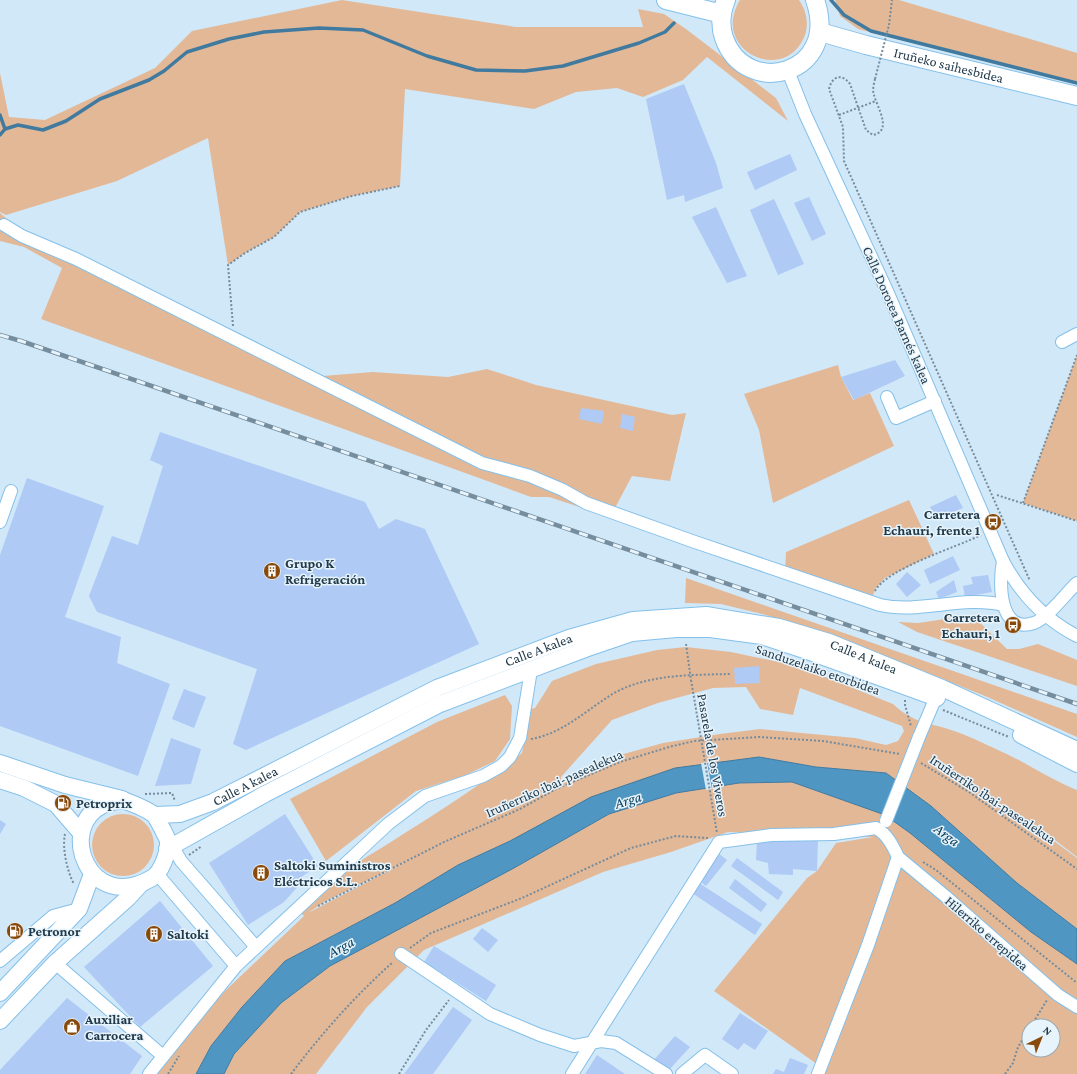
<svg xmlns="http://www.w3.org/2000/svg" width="1077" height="1074" viewBox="0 0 1077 1074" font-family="'Crimson Pro',serif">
<rect width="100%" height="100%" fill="#d1e8f9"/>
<!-- green -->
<g fill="#e3b897" fill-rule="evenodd">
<polygon points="342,0 516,27 643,27 638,9 664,14 686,29 776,98 788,121 707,57 683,80 643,97 617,88 576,92 534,109 405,89 400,186 352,196 300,212 274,237 245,253 228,265 208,138 117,181 6,215 0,212 0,73 9,117 45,120 155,68 192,31"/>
<path d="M740 0H799C806 10 809 23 805 35 786 86 709 51 740 0Z"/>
<polygon points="835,0 899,0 1077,53 1077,84 858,29 840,16"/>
<polygon points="0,213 14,225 310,377 373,372 448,377 487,369 536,385 672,415 686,413 670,481 632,476 616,506 607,516 549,497 531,497 41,319 62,268 24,247 0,241"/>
<polygon points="1077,355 1077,521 1023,503"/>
<polygon points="838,365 841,377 853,400 870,393 894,446 773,503 759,430 744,394"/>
<polygon points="909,500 934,554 885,578 875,589 871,602 785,573 786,552"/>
<polygon points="686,578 1077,714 1077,737 985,696 847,641 766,615 721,604 685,603"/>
<polygon points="972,615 1007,649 1019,649 1038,644 1077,660 1077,686 917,632 898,622 918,623"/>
<path d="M686 647 731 652 798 666 893 704C913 723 927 722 951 730 967 735 983 743 998 750 1026 762 1049 779 1077 790V857L1038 827 1009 808 1077 858V929L1017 883 931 806 886 773 816 767 759 757 510 841 458 865 395 903 285 961 242 1007 211 1046 196 1074H157L204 1011 304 916 297 909C325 882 360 861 394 840 438 812 481 785 522 753L531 709 535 708 552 681 596 664 657 650ZM746 687 760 709 793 715 800 688 902 726 904 731 898 741 886 745 855 738 760 729 720 734 663 743 613 757 561 781V777L612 720 658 703 713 688ZM419 855 308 913 324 902Z"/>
<polygon points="505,695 512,706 510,739 495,761 466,775 416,791 326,861 290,799 437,722"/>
<path d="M792 782 885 815 910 833 1031 932 1077 964V1074H818L821 1067 714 991 807 878 817 871 836 843 873 837 728 832 671 852 603 872 424 950 367 1007 316 1074H224L234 1054 281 1003 330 966 514 868 609 814 676 793 739 783ZM1029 1026H1053V1050H1029Z"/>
<circle cx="123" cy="845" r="31"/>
</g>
<!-- water -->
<polygon fill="#4f96c3" stroke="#417a9f" points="759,757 816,767 886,773 931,806 1017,883 1077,929 1077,964 1031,932 910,833 885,815 792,782 739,783 676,793 609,814 514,868 330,966 281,1003 234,1054 224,1074 196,1074 211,1046 242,1007 285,961 395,903 458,865 510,841 591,797 675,768"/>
<!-- pier -->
<polygon fill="#d1e8f9" points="707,762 712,789 706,790 701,763"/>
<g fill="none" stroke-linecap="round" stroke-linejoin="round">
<!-- stream -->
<g stroke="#417a9f" stroke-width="3.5">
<polyline points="831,0 844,15 871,31 1077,83"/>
<polyline points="0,115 5,129"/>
<polyline points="0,135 5,129 18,125 43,130 66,121 100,99 149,80 164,71 187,52 229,39 264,32 319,28 363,30 427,56 476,70 525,71 563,66 639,43 665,32 674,23"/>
</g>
</g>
<!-- building -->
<g fill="#aecaf5">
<polygon points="684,84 716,163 723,188 685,202 684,195 667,200 646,99"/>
<polygon points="790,154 797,170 755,190 747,172"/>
<polygon points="809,197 826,234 812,241 794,203"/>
<polygon points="774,199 804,264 778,275 750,210"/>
<polygon points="716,207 747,276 727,283 692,217"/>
<polygon points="895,360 905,376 854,400 841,377"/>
<polygon points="581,408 604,411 602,424 579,419"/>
<polygon points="622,414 635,417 633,431 620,428"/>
<polygon points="160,432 365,502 379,529 396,519 425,529 479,644 246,750 233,744 257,669 97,612 89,596 112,536 138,545 163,466 150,460"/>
<polygon points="27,478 104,506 65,617 121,637 117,663 170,684 138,776 0,726 0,555"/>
<polygon points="956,495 963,508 937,519 930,507"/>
<polygon points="953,556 960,570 930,584 924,570"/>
<polygon points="907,572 921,585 907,597 896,584"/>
<polygon points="988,575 992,592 965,597 963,586 973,584 971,577"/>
<polygon points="954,580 957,592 939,599 936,592"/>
<polygon points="759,666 760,683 735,684 734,668"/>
<polygon points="184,689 206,697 194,728 172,719"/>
<polygon points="171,738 201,749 191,784 155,786"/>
<polygon points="285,814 318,866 298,879 301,883 284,902 248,925 209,863"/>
<polygon points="0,820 6,824 0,834"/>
<polygon points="818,839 817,871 793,869 793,875 769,874 768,863 756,860 757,842"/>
<polygon points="718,853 727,860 706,886 697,879"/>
<polygon points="737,858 783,892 778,900 731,866"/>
<polygon points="735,879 767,904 761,912 729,888"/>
<polygon points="699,883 762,924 755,935 692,893"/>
<polygon points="160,901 213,966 140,1027 84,967"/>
<polygon points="482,928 498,940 488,952 473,939"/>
<polygon points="434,946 496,985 486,1001 424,962"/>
<polygon points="67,998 142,1056 130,1074 0,1074 0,1070"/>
<polygon points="453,1007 472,1020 433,1074 404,1074"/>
<polygon points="740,1013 768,1031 755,1050 744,1043 738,1050 722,1039"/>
<polygon points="675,1036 690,1047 668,1071 653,1061"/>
<polygon points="597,1055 625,1074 585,1074"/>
<polygon points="790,1058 808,1065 804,1074 773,1074 776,1069 784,1072"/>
</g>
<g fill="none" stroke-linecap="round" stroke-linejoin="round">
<!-- minor casing -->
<g stroke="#84c0e9" stroke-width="14">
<g id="minor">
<path d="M788 71 805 114 888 293 1003 561C1020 593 1044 619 1077 636"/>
<path d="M4 225 22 236 76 259 482 463 530 476 563 490 586 503 692 541 880 605C921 614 962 595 1003 605"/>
<polyline points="1062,342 1077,334"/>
<polyline points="887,397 896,418 935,401"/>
<polyline points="0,522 11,491"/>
<path d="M1003 561C999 581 998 635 1034 623 1048 618 1066 593 1077 583"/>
<polyline points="919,737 936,697"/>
<polyline points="173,847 181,861 256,947"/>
<polyline points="158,875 236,966"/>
<polyline points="401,954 490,1014 540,1035 574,1046 601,1041 616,1043 666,1074"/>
<polyline points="0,961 53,916 79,909"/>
<polyline points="55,963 163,1056"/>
<polyline points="149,1074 236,966 388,824 425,796 483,776 501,766 510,757 520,738 531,670"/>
<path d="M572 1074 719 842 771 835 834 834 876 828C887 834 893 846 898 857L945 896 1058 995 1077 1007"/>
<polyline points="682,1074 705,1055 732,1074"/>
<polyline points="818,1074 868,945 898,857"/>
</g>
</g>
<!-- major casing -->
<g stroke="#84c0e9" stroke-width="18">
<g id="major">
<polyline points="1021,735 1077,764"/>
<polyline points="0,763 65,785 122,799"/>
<polyline points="0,780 24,788 56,804 81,833"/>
<path d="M123 800C131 803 151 811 155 816 158 820 160 825 163 830 164 833 167 837 168 841 169 852 161 873 152 878 89 915 56 827 103 805 109 802 117 801 123 800Z"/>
<path id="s1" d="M155 815 180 814 213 802 437 688 569 638 633 620 706 615 779 627 829 642 942 688 1077 750"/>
<polyline points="167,849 265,794 440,704 585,649 632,633 676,629 710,629 762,636 810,652 937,698"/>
<polyline points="0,993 79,909 92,874"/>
<polyline points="0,1021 55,963 128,898 140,885"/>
</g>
</g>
<!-- highway casing -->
<g stroke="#84c0e9" stroke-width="20">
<g id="highway">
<polyline points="666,0 722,14"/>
<path d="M726 0C721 12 720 26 724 38 746 100 841 74 815 0"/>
<path id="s2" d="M820 32 866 45 1077 96"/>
</g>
</g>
<!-- path -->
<g stroke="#748c9d" stroke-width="2" stroke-dasharray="2 2" stroke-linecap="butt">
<polyline points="889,25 892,0"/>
<path d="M875 79C874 84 872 90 874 95 877 107 893 131 873 135L866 130 850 84C842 73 832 76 829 89L843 127 844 161 1030 581"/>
<polyline points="839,115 876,101"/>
<polyline points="233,326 228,265 245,253 274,237 300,212 352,196 400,186"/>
<polyline points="997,495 1077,521"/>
<polyline points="1023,503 1077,355"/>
<path d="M875 591C886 569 957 547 981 535"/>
<polyline points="686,644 691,680"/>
<polyline points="905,700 905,705 911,726"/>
<polyline points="943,710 1009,737"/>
<path d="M531 739C565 733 588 708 616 692 650 674 693 675 730 674"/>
<polyline points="921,763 969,792 1077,869"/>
<polyline points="145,794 172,793 175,801"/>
<path d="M65 834C62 848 67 871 74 884"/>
<polyline points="189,855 202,846"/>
<polyline points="923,862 936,870 1077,983"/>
<polyline points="318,906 444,842 520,809 556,789 620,762 669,747 694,741 759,737 823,741 900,754"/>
<polyline points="410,948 431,933 522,898 631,848 676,836 708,838"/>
<polyline points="1031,1026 1047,1000"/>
<polyline points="168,1074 179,1056"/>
<path d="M291 1074C322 1033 355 996 393 962"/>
<polyline points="399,1074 426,1030 449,1000"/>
<polyline points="1005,1074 1013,1063 1018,1047 1029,1029"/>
</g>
<!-- minor -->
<use href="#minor" stroke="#fff" stroke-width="12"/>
<!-- major -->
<use href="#major" stroke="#fff" stroke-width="16"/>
<!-- highway -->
<use href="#highway" stroke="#fff" stroke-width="18"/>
<!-- rail casing -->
<g stroke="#758d9d" stroke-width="4.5">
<polyline id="rail" points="0,335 21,341 1077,704"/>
</g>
<!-- rail -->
<use href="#rail" stroke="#e8f4fc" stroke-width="3" stroke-dasharray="9" stroke-linecap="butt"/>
<!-- minor-bridge casing -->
<g stroke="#84c0e9" stroke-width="14" stroke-linecap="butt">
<polyline id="minor-bridge" points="886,821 919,737"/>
</g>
<!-- path-bridge -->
<g stroke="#748c9d" stroke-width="2" stroke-dasharray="2 2" stroke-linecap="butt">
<polyline points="875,79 889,25"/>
<polyline points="691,680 717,833"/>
</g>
<!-- minor-bridge -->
<use href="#minor-bridge" stroke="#fff" stroke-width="12"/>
</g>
<!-- icons -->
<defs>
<g id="bus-disc" transform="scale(0.9)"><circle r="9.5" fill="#884a0a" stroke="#e8f4fc"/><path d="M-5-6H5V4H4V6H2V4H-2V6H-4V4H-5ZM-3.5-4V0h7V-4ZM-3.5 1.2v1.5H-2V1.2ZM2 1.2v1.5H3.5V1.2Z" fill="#fff"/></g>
<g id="building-disc" transform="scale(0.9)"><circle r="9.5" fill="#884a0a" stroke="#e8f4fc"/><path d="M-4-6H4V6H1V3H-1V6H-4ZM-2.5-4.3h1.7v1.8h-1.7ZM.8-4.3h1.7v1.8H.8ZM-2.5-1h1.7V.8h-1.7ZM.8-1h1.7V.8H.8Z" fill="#fff"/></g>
<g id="fuel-disc" transform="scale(0.9)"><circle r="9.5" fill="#884a0a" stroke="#e8f4fc"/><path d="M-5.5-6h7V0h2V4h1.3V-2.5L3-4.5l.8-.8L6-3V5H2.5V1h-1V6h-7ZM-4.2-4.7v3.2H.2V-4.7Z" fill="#fff"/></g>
<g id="shop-disc" transform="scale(0.9)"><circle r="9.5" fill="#884a0a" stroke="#e8f4fc"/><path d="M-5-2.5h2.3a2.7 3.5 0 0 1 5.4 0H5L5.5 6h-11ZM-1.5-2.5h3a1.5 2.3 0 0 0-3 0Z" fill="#fff"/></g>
</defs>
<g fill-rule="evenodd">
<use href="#bus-disc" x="993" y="522"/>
<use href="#building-disc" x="272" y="571"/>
<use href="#bus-disc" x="1013" y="625"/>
<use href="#fuel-disc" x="63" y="803"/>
<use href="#building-disc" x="261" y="873"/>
<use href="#fuel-disc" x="15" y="931"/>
<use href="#building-disc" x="154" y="934"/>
<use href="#shop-disc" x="72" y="1027"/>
</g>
<g text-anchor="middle" stroke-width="3" stroke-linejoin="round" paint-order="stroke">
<!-- street labels -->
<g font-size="14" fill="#213a4a" stroke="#e8f4fc">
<text dy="5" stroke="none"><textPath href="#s2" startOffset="133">Iruñeko saihesbidea</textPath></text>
<text transform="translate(897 315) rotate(66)" y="5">Calle Dorotea Barnés kalea</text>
<text dy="5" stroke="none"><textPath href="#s1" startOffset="420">Calle A kalea</textPath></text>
<text dy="5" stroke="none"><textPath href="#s1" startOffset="756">Calle A kalea</textPath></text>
<text transform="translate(818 669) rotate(19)" y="5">Sanduzelaiko etorbidea</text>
<text transform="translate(713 755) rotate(80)" y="5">Pasarela de los Viveros</text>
<text transform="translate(554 783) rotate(-24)" y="5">Iruñerriko ibai-pasealekua</text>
<text dy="5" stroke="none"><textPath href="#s1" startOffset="96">Calle A kalea</textPath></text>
<text transform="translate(993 799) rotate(34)" y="5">Iruñerriko ibai-pasealekua</text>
<text transform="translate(987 933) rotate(41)" y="5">Hilerriko errepidea</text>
</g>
<!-- poi labels -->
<g font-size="14" font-weight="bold" fill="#213a4a" stroke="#e8f4fc" text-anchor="start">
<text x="980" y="519" text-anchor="end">Carretera<tspan x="980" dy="16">Echauri, frente 1</tspan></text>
<text x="285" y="568">Grupo K<tspan x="285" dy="16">Refrigeración</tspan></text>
<text x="1000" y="622" text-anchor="end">Carretera<tspan x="1000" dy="16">Echauri, 1</tspan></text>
<text x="76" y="808">Petroprix</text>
<text x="274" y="870">Saltoki Suministros<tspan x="274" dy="16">Eléctricos S.L.</tspan></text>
<text x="28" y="936">Petronor</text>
<text x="167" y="939">Saltoki</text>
<text x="85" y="1024">Auxiliar<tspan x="85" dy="16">Carrocera</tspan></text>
</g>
<!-- water labels -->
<g font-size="15" font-style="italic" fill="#064160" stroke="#e8f4fc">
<text transform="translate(628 800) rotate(-17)" y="5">Arga</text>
<text transform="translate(947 835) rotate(36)" y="5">Arga</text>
<text transform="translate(341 947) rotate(-29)" y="5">Arga</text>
</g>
</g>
<!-- north arrow -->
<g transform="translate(1041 1038) rotate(43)"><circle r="19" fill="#e8f4fc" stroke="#98aab5"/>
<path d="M0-3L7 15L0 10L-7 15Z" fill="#884a0a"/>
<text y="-6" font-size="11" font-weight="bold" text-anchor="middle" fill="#213a4a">N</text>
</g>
</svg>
